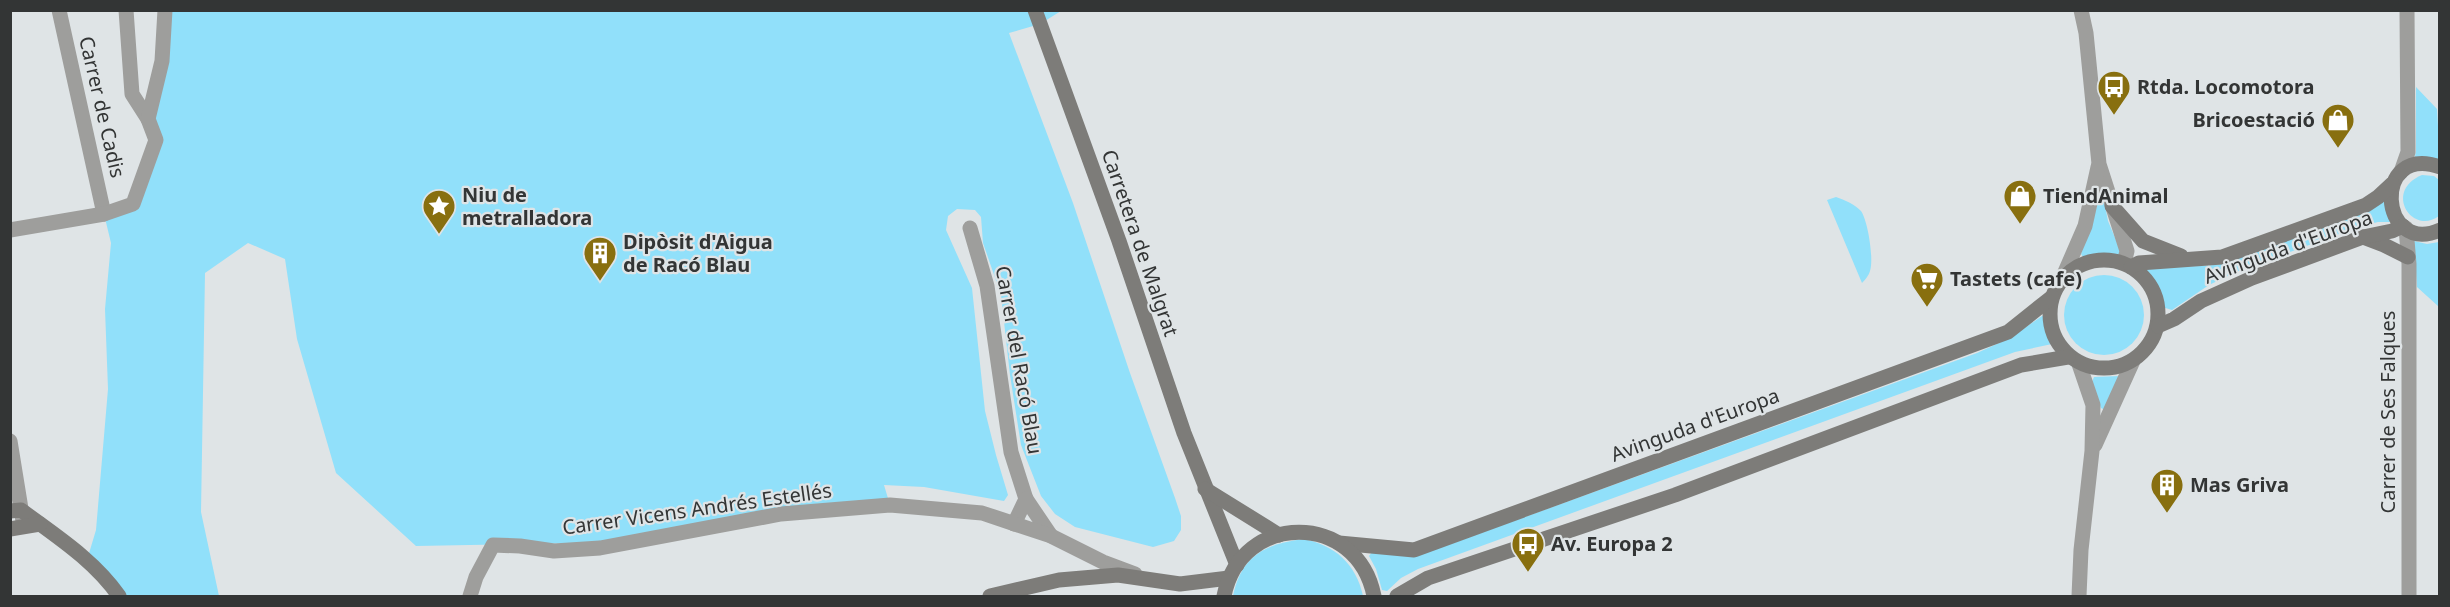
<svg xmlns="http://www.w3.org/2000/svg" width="2450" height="607" viewBox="0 0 2450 607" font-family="'Noto Sans',sans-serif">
<rect width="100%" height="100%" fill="#dfe4e6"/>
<!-- green -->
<g fill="#91e0fa">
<polygon points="165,11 1061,11 1040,24 1009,33 1073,203 1130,373 1175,498 1181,516 1181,530 1174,541 1153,547 1075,527 1055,514 1041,496 1021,445 1010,375 1001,295 983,243 981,217 975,210 957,209 948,216 946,230 972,288 985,411 996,455 1008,495 1004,501 924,487 884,485 890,505 636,542 416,546 336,473 297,339 285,259 248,243 205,273 201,512 219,596 119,596 87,560 96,530 108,389 105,309 111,243 104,214 133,204 156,141 148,119"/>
<polygon points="2416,87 2437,109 2440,160 2414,162 2416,151"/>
<path d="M2422 175 2434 176 2439 180V216C2412 236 2383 191 2422 175Z"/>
<path d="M1836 197C1845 200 1854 204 1861 211 1868 221 1874 259 1870 271 1869 275 1865 280 1862 283L1827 200Z"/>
<path d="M2385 199 2391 222H2378L2358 227 2236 272 2209 285 2172 310 2162 307 2158 290 2145 273 2147 267C2174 264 2200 269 2227 263Z"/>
<polygon points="2099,200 2104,201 2108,221 2121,252 2119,257 2103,256 2085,260 2081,254"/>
<polygon points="2414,241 2427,244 2439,242 2438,306 2417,287"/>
<circle cx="2104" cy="315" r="40"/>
<polygon points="2042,316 2046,316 2052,344 2015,352 1418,569 1401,578 1387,591 1382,590 1376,569 1369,556 1372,552 1445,546 1977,353 2010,338"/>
<polygon points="2120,376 2105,410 2101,408 2092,382 2094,377"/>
<path d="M1303 539C1335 545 1356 564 1363 596H1233C1241 556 1265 544 1303 539Z"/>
</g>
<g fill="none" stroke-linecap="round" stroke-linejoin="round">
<!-- street -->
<g stroke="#9e9e9c" stroke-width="15">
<polyline points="59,10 104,214"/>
<polyline points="126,10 132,94 148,119"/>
<polyline points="2081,10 2086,33 2099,164 2127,251 2124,263"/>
<polyline points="2401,172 2408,152 2407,10"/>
<polyline points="970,228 987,286 1011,452 1026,499"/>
<polyline points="2406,228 2409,264 2409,596"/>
<polyline points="10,230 104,214 133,204 156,140 148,119 162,61 165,10"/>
<polyline points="2062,279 2085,226 2098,167"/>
<polyline points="10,441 23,521"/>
<polyline points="2095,445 2133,361"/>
<polyline points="1014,524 1026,499 1051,536"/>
<polyline points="470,596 476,577 493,545 520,546 554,551 600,548 781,514 890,505 982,513 1051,536 1103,562 1135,574"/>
<polyline points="2079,596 2081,550 2092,451 2093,405 2079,364"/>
</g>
<!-- secondary -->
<g stroke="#7d7c79" stroke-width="15">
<polyline points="1035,10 1119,241 1184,433 1237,565"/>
<path d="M2440 167C2371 143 2379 257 2440 230"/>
<polyline points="2112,206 2143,241 2181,256"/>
<polyline points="2363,237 2384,245 2408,257"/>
<circle cx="2104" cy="314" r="54"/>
<polyline points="2131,267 2139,263 2222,257 2366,205 2378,197 2392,184"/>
<polyline points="2158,326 2174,319 2201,301 2252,278 2363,237 2392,231 2403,226"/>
<polyline points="1205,489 1279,535"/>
<path d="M10 511 21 510C56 536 94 560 119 596"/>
<polyline points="10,529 40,524"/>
<polyline points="1339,543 1414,550 2008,332 2052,297"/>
<polyline points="990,596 1059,580 1118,575 1180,584 1229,578"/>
<path d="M1224 596C1241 511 1357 511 1374 596"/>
<polyline points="1397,596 1428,578 1675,495 2021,365 2068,357"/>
</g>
</g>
<!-- icons -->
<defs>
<g id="bus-pin" transform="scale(1.725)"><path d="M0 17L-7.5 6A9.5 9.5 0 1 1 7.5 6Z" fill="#886f0f" stroke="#dfe4e6"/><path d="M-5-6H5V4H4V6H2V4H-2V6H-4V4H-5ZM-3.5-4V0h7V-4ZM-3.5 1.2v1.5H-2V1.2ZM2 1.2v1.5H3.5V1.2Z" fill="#fff"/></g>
<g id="shop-pin" transform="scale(1.725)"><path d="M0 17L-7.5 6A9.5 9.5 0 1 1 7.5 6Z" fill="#886f0f" stroke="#dfe4e6"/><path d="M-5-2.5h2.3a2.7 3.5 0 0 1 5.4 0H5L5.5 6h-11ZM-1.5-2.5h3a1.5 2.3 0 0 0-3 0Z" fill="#fff"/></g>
<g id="sight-pin" transform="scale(1.725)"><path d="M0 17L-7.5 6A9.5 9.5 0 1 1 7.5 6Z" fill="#886f0f" stroke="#dfe4e6"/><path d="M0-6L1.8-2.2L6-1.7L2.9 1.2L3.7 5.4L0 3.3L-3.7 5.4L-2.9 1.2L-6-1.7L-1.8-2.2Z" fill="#fff"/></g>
<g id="building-pin" transform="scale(1.725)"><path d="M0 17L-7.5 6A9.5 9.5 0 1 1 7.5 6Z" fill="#886f0f" stroke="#dfe4e6"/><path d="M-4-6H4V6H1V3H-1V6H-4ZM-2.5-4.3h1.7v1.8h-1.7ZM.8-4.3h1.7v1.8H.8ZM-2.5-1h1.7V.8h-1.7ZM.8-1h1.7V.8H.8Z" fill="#fff"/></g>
<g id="supermarket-pin" transform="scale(1.725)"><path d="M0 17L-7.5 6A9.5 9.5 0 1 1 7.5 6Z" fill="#886f0f" stroke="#dfe4e6"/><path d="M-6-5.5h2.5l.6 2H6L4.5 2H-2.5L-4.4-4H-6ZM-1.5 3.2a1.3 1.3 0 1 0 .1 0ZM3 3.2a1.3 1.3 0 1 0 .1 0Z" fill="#fff"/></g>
</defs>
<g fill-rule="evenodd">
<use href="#bus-pin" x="2114" y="87"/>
<use href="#shop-pin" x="2338" y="120"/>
<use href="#shop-pin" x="2020" y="196"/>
<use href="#sight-pin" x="439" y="206"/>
<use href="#building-pin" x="600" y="253"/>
<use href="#supermarket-pin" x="1927" y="279"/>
<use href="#building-pin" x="2167" y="485"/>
<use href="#bus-pin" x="1528" y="544"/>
</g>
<g text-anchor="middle" stroke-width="4.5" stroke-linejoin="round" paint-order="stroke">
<!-- poi labels -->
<g font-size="20" font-weight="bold" fill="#333535" stroke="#dfe4e6" text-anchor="start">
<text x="2137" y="94">Rtda. Locomotora</text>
<text x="2315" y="127" text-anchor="end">Bricoestació</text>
<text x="462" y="202">Niu de<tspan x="462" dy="23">metralladora</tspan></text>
<text x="2043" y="203">TiendAnimal</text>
<text x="623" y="249">Dipòsit d'Aigua<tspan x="623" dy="23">de Racó Blau</tspan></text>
<text x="1950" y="286">Tastets (cafe)</text>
<text x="2190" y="492">Mas Griva</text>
<text x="1551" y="551">Av. Europa 2</text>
</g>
<!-- street labels -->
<g font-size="20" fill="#333535" stroke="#dfe4e6">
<text transform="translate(102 107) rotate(77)" y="7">Carrer de Cadis</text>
<text transform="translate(1140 243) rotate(71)" y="7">Carretera de Malgrat</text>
<text transform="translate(2288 247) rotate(-20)" y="7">Avinguda d'Europa</text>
<text transform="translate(1019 360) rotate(80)" y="7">Carrer del Racó Blau</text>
<text transform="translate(2388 412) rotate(-90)" y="7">Carrer de Ses Falques</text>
<text transform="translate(1695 425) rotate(-20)" y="7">Avinguda d'Europa</text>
<text transform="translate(697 509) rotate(-8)" y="7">Carrer Vicens Andrés Estellés</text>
</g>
</g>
<!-- border -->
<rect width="2450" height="607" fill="none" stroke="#333535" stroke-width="24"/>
</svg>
